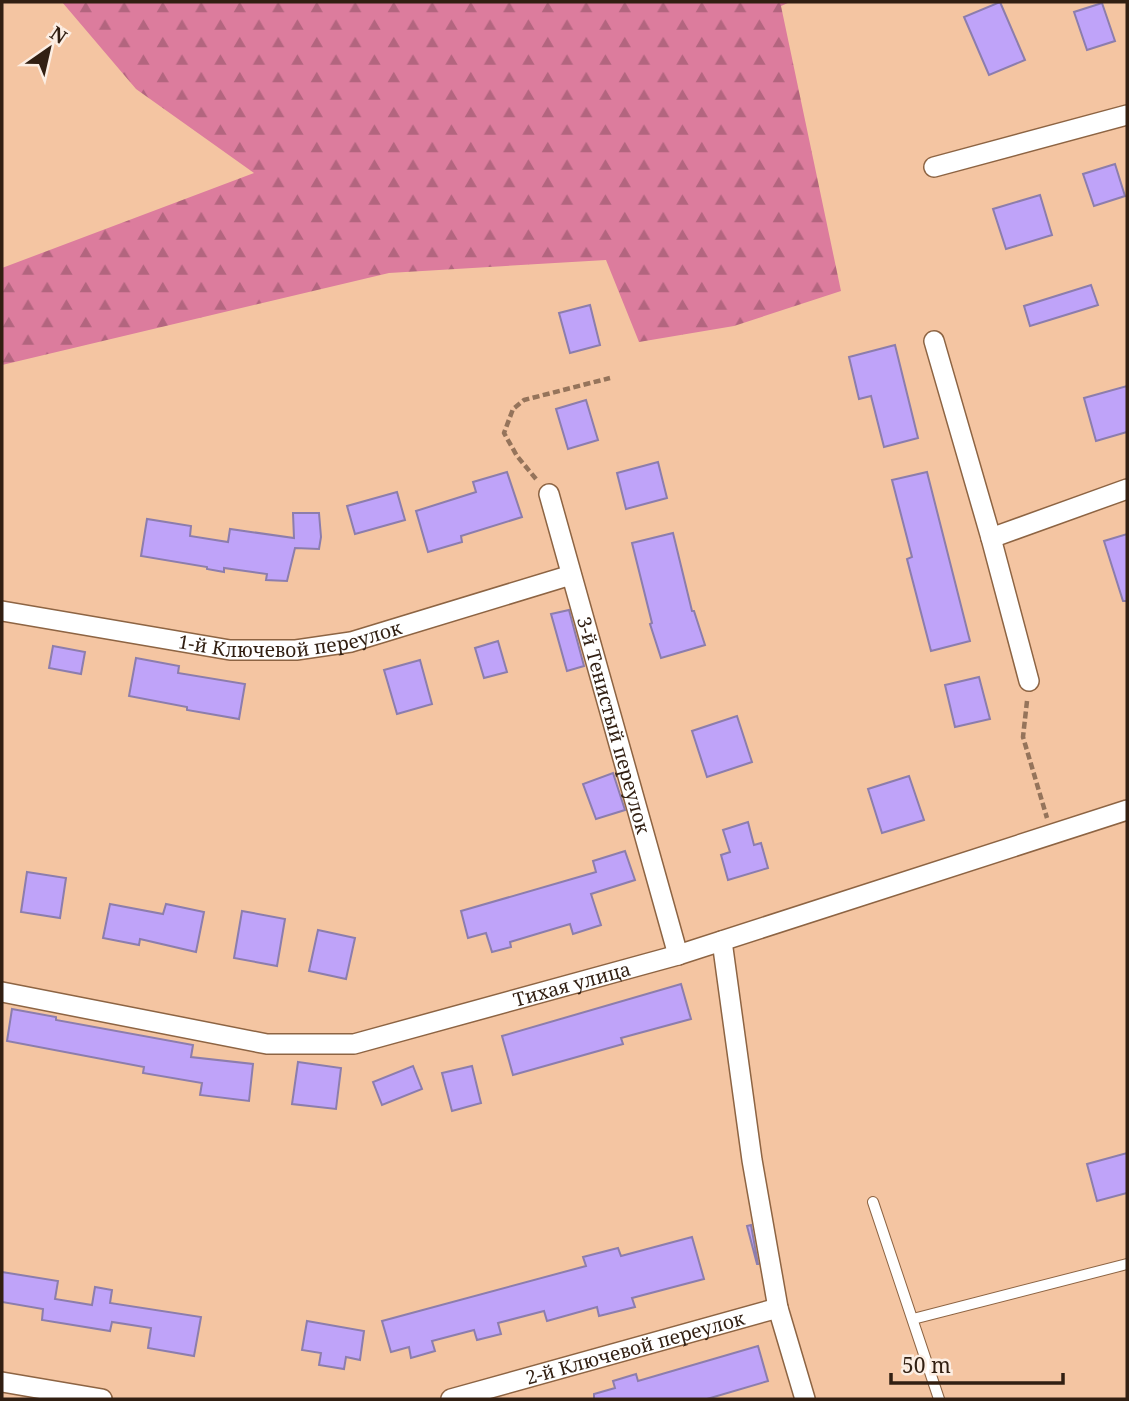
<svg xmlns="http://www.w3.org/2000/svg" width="1129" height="1401" viewBox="0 0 1129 1401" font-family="'Noto Serif',serif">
<defs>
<pattern id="forest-firs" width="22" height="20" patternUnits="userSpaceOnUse" patternTransform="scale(1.75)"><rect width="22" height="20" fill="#dc7c9d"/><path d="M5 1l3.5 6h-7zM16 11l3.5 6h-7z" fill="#b3657f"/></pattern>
</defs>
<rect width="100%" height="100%" fill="#f4c5a2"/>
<!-- forest -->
<polygon fill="url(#forest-firs)" points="62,2 790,2 781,6 841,291 734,326 639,342 606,260 389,273 2,365 2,268 254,173 136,89"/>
<!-- building -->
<g fill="#bfa3f9" stroke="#8c7dac" stroke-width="2">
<polygon points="1000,2 1025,60 989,75 964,17"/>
<polygon points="1102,3 1115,41 1087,50 1074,12"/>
<polygon points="1115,164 1125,196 1094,206 1083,174"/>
<polygon points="1040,195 1052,235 1006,249 993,209"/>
<polygon points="1091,285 1098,305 1030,326 1024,306"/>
<polygon points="590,305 600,345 570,353 559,313"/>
<polygon points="895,345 918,438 884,447 871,396 859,399 849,357"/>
<polygon points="1127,386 1127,432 1096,441 1084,398"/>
<polygon points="586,400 598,440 568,449 556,409"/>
<polygon points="658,462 667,498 626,509 617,473"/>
<polygon points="507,472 522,517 461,536 462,542 428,552 416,511 476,492 473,482"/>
<polygon points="927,472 970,641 931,651 907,559 912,557 892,480"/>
<polygon points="397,492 405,520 355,534 347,506"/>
<polygon points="293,513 319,513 321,537 319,549 295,548 287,581 266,580 267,574 224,568 224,572 207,569 207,567 141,556 147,519 191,526 190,536 228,542 230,529 294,538"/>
<polygon points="673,533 692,611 694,611 705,645 661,658 650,624 652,623 632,543"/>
<polygon points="1127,534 1127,601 1123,601 1104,541"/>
<polygon points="569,610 584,666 567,671 551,614"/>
<polygon points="498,641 507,672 484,678 475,648"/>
<polygon points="53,646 85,652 81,674 49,668"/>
<polygon points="136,658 179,666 178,673 245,684 239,719 187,710 187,707 129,696"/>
<polygon points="420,660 432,704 397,714 384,670"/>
<polygon points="979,677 990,719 955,727 945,685"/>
<polygon points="737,716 752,762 707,777 692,731"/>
<polygon points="613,773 625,810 596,819 583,784"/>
<polygon points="909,776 924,820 882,833 868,789"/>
<polygon points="748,822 754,845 761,843 768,868 728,880 721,855 730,852 723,830"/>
<polygon points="625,851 635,880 591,894 601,925 573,934 570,924 510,942 511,947 492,952 486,933 468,938 461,911 596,872 593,861"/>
<polygon points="27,872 66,878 60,918 21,912"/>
<polygon points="110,904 163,914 166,904 204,912 196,952 140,939 139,945 103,938"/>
<polygon points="242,911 285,919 277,966 234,958"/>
<polygon points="318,930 355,938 346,979 309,971"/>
<polygon points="681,984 691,1019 621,1038 623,1044 513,1075 502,1036"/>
<polygon points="12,1009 56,1017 56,1020 193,1045 191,1057 253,1064 249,1101 200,1095 202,1083 143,1073 144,1067 7,1041"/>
<polygon points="298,1062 341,1068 336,1109 292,1104"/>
<polygon points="413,1066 422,1089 382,1105 373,1082"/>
<polygon points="472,1066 481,1103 452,1111 442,1073"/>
<polygon points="1127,1153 1127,1193 1097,1201 1087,1164"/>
<polygon points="751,1225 758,1264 757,1264 747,1226"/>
<polygon points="692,1237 704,1279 632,1298 635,1307 599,1316 597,1307 547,1321 544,1311 498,1323 501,1334 477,1340 474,1330 432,1341 435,1351 411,1358 409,1347 391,1352 382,1321 586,1266 583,1257 618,1248 621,1256"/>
<polygon points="2,1272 58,1281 55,1299 92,1305 95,1287 112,1290 110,1303 201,1317 194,1356 148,1348 151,1328 112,1322 110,1331 42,1320 43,1309 2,1302"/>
<polygon points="307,1321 364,1331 360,1360 346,1357 344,1369 319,1365 321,1353 302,1350"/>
<polygon points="758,1346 768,1381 707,1399 594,1399 594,1394 615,1388 613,1381 636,1374 638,1381"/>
</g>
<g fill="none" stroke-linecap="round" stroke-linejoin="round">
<!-- lane casing -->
<g stroke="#8d6443" stroke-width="12">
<g id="lane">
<polyline points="873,1202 939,1399"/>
<polyline points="913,1319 1127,1264"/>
</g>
</g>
<!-- street casing -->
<g stroke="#8d6443" stroke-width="22">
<g id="street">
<polyline points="934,167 1127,115"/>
<polyline points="934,341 991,538 1029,681"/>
<path id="s1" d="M549 494 678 955"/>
<polyline points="991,538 1127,489"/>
<path id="s2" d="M2 611 230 650H296L351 642 571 575"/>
<polyline points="722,941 752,1160 778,1308 805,1399"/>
<path id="s3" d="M2 992 267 1044H354L678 955 1127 810"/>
<polyline points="2,1382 102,1399"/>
<path id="s4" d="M451 1399 778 1308"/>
</g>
</g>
<!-- path -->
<g stroke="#95745b" stroke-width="4.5" stroke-dasharray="7 3.5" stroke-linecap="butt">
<polyline points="536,479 517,456 504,433 513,409 524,400 610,378"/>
<polyline points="1027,701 1023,737 1047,818"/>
</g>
<!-- lane -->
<use href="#lane" stroke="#fff" stroke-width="10"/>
<!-- street -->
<use href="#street" stroke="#fff" stroke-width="19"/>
</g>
<g text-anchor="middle" stroke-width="7" stroke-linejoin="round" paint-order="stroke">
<!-- street labels -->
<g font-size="19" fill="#311f12" stroke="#fceee3">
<text dy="7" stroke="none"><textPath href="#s2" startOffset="292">1-й Ключевой переулок</textPath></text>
<text dy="7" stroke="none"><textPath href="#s1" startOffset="240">3-й Тенистый переулок</textPath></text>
<text dy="7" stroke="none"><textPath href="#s3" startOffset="583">Тихая улица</textPath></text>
<text dy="7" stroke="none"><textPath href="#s4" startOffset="191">2-й Ключевой переулок</textPath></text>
</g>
</g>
<!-- border -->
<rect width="1129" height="1401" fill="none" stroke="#311f12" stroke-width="7"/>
<!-- north arrow -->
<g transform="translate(49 49) rotate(34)" stroke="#fceee3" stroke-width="5" paint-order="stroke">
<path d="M0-5L12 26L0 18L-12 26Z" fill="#311f12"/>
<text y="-10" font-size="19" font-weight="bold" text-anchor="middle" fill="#311f12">N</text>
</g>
<!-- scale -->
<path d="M891 1373v10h172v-10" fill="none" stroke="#311f12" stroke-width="3.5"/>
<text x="902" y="1373" font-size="21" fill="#311f12" stroke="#fceee3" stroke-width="5" paint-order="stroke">50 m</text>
</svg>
